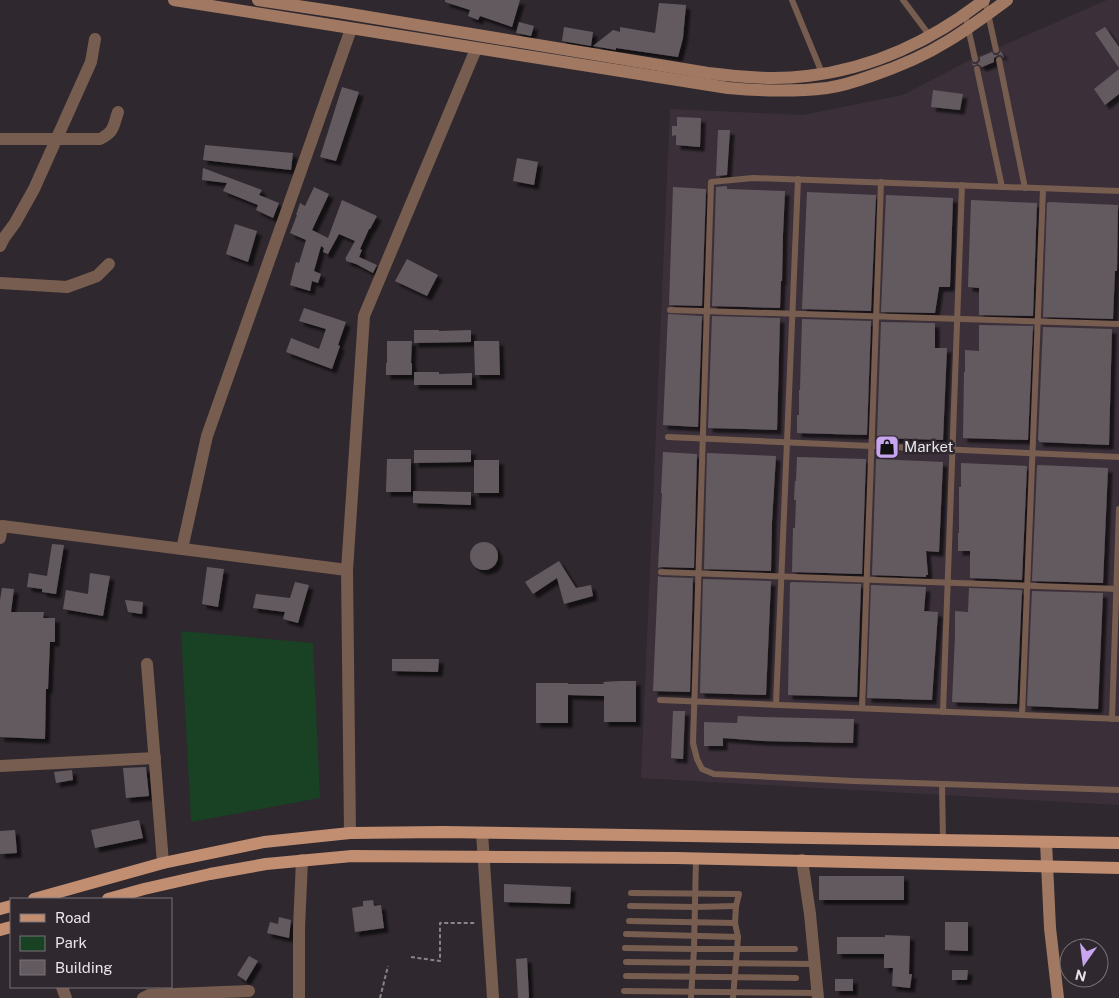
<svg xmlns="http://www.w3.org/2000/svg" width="1119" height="998" viewBox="0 0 1119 998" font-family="'Public Sans',sans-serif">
<defs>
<filter id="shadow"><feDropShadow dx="4.5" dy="4.5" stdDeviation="1" flood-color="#0009"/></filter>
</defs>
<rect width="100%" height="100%" fill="#2f282e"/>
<!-- built -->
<polygon fill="#3b303a" points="1107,0 1119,0 1119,805 641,778 670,109 803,115 903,95 970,60"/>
<!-- green -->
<polygon fill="#194124" points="181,631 313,643 320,798 191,822"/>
<!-- building -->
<g fill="#635a60" filter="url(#shadow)">
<polygon points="445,0 520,0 512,27 480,16 478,20 468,16 470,10 445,2"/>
<polygon points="659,3 686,5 683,38 678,57 616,48 616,50 593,46 613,30 620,32 620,27 655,33"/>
<polygon points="519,22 534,26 531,36 516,33"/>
<polygon points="564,27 593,32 591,46 562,41"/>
<polygon points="1105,27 1119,47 1119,68 1095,33"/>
<polygon points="1001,51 1004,58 1001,55 998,55 994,58 994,62 982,67 978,64 973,66 971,61 973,64 977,64 980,61 980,57 992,52 994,55 998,55"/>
<polygon points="1119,69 1119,94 1105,105 1094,89"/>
<polygon points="342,87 359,92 336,161 320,157"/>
<polygon points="933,90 963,94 960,110 931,107"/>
<polygon points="677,117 701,118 700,147 676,145 676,135 672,136 672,126 677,126"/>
<polygon points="718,130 730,130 727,175 716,176"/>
<polygon points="205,145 293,153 291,170 203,160"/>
<polygon points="517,158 538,162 534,185 513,181"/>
<polygon points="203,168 262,190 259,195 279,203 273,218 256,210 258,205 223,191 227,183 202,180"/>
<polygon points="727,186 727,189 785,191 783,234 782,281 781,281 780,308 712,306 716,189 716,187"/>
<polygon points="314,187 329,194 312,230 328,238 342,200 377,216 370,229 369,229 360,249 362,250 359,257 377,265 373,273 356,264 346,261 346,259 345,259 355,241 339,234 328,254 323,252 324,248 321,246 314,271 321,274 318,283 312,281 310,291 290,285 296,262 299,263 306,240 290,233 297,215 296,215 300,203 305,206"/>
<polygon points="673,187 706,189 702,306 669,305"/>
<polygon points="807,192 876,195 871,311 802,309"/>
<polygon points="886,195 953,198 950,287 939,287 935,313 881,312"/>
<polygon points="971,200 1037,203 1033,316 979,315 979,288 968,287"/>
<polygon points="1049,202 1118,205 1117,271 1115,271 1113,319 1043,317 1047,203"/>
<polygon points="235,224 257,231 248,262 226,254"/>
<polygon points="407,259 438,275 427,296 395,281"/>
<polygon points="304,308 346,322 338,345 340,346 332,369 286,352 291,338 319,349 326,329 299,321"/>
<polygon points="668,314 702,316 698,427 663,425"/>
<polygon points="712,316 780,318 777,430 708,428"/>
<polygon points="802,319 871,321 867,435 797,433 797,415 799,415 799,390 800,390"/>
<polygon points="881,322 935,323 935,348 947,348 943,440 879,438 879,436 877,436"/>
<polygon points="979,325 1033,326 1028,440 963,438 964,372 965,372 965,350 979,351"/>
<polygon points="1043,327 1112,329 1109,445 1039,442 1039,440 1038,440"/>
<polygon points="414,330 439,330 439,331 471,330 471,342 414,343"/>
<polygon points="387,341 412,341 411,363 412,363 412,375 386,375 386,363 387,363"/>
<polygon points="474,341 499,341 500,375 475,375"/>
<polygon points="414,372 439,372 439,374 472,373 472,385 414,385"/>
<polygon points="414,450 471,450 471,462 414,463"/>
<polygon points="663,452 697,454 694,568 661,567 658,568 662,493 661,493"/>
<polygon points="707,453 776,456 772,522 771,571 704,569"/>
<polygon points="797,457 866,459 862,574 792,572 793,528 795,528 796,500 794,500 795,481 796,481"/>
<polygon points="387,459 411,459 411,492 386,492"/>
<polygon points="876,459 943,462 939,552 926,551 928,575 926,575 926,577 872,575"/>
<rect x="474" y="460" width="25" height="33"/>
<polygon points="961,463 1027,466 1022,580 970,578 970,551 958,551 958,533 959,533 959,487 961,487"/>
<polygon points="1038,465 1108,468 1103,583 1032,581 1037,466"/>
<polygon points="413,491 471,492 471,505 413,503"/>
<circle cx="484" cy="556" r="14"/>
<polygon points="52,544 64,545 56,594 42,592 42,589 27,587 29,573 47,576"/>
<polygon points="559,561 576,588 591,585 593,596 564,604 557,578 533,594 525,582"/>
<polygon points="207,567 224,569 218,607 202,604"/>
<polygon points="90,573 110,576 103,616 63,609 66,590 88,594"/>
<polygon points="658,576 661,577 693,578 690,692 653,691"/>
<polygon points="703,579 771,581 766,695 700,693"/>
<polygon points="295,582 309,585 298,623 283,619 285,612 253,608 256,594 290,598"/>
<polygon points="792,582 861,584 857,697 788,695 790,583"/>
<polygon points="871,585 926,587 924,611 938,612 932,700 867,698"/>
<polygon points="2,588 14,589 11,612 44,612 43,618 55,618 55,642 50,642 48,689 46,689 45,739 0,737 0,600"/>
<polygon points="969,588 1022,590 1017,704 952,702 955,636 955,611 968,612"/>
<polygon points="1032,591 1103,593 1098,709 1028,706 1027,705"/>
<polygon points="125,600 143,602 142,614 128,612"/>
<polygon points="392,659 439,659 438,672 392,671"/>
<polygon points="620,681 636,681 636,722 604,722 604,696 568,695 568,723 536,723 536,683 568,683 568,684 604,684 603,682"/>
<polygon points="673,711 685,711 683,759 671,758"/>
<polygon points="738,716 760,717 854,719 853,743 763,741 723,738 723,746 704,746 704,722 737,723"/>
<polygon points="146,767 149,796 126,798 123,768"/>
<polygon points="72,770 73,780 56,783 54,772"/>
<polygon points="139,820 143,838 95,848 91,830"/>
<polygon points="15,830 17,853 0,854 0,831"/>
<rect x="819" y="876" width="85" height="24"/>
<polygon points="504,884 571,887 570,904 504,902"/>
<polygon points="373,900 374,906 381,905 384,928 355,932 352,908 363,906 363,901"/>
<polygon points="279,917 291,920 289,938 267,933 270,922 278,924"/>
<polygon points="945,922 968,922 968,951 945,950"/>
<polygon points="885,935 910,936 909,974 912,974 910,988 892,986 893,968 884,968 884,954 837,954 837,937 885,937"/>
<polygon points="249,956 258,961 246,981 237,975"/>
<polygon points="527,958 529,998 518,998 516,959"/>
<polygon points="952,970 968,970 967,980 952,980"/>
<rect x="835" y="979" width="18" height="12"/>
</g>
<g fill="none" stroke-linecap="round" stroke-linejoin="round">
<!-- path -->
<g stroke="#898489" stroke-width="2" stroke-dasharray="4 2.5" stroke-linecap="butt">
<polyline points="411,957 440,961 440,923 475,923"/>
<polyline points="380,998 388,966"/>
</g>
<!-- lane -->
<g stroke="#775d4f" stroke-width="6">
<polyline points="792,0 822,73"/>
<polyline points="903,0 930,36"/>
<polyline points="985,0 996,50"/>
<polyline points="965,14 975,59"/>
<polyline points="999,60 1025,188"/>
<polyline points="977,69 1002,187"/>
<polyline points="1119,191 753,178 711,182 693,743 697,759 702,769 714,774 853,781 1119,790"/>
<polyline points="670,310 1119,324"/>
<polyline points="668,437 1119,457"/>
<polyline points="661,572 1119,589"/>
<polyline points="660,700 1119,719"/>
<polyline points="776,705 798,179"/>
<polyline points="862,708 881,182"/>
<polyline points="943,712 962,185"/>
<polyline points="1022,715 1043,189"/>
<polyline points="1112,719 1119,509"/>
<polyline points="942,784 943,840"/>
<polyline points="631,893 739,894 736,906 735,923 738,937 733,998"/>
<polyline points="630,906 695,907 736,906"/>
<polyline points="629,921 735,923"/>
<polyline points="626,934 738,937"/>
<polyline points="625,948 694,949 795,949"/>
<polyline points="626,962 815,964"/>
<polyline points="626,976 796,978"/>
<polyline points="624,991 818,993"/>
<polyline points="691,998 694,949 696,858"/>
</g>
<!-- street -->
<g stroke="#775d4f" stroke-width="12">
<path d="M0 139H100C114 132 113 127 118 112"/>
<polyline points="0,246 4,238 15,223 34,189 91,62 95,39"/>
<polyline points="0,283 67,287 97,276 109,264"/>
<polyline points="0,538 2,526 347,570 364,316 476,49"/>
<polyline points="182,549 207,436 351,29"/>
<polyline points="347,570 350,833"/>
<polyline points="147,664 163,863"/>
<polyline points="0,766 155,758"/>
<polyline points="482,833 493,998"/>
<polyline points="802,860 810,914 818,998"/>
<polyline points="62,987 66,998"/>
<polyline points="143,998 149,995 249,991"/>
<polyline points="299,998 299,928 302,860"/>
</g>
<!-- secondary -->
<g stroke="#a17963" stroke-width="12">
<path d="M174 0 728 88C761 91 794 92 827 88 842 86 857 81 871 76 898 67 924 56 948 41 968 29 988 14 1007 0"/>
<path d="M258 0 338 12 708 73C741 77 774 80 807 76 872 69 933 40 984 0"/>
<polyline points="1046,842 1050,928 1058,998"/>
</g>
<!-- primary -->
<g stroke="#c28e72" stroke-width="12">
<polyline points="34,899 163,863 264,842 350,833 443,832 1119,843"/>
<polyline points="108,899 144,889 210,874 266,864 352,856 676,858 1119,868"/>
<polyline points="0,909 11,906"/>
<polyline points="0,930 11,927"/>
</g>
</g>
<!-- icons -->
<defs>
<g id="shop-square" transform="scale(1.25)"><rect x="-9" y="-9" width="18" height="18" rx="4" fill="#c7a6ef" stroke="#2f282e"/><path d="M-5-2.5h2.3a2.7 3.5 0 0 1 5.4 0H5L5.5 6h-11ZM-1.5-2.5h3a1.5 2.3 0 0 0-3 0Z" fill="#111"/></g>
</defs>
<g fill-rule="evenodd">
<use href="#shop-square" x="887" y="447"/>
</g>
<g text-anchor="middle" stroke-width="5" stroke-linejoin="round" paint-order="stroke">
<!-- poi labels -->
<g font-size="15" fill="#e8e4e8" stroke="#2f282e" text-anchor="start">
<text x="904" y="452">Market</text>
</g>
</g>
<!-- legend -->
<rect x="10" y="898" width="162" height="90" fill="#2f282e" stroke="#797378"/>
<rect x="20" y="914" width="25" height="8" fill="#c28e72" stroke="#797378"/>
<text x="55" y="923" font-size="15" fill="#e8e4e8">Road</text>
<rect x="20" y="936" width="25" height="15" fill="#194124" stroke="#797378"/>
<text x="55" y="948" font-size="15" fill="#e8e4e8">Park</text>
<rect x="20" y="960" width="25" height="15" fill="#635a60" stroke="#797378"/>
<text x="55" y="973" font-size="15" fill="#e8e4e8">Building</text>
<!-- north arrow -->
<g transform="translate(1084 963) rotate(194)"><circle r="24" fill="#2f282e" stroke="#797378"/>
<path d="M0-4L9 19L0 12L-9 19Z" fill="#c7a6ef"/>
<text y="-8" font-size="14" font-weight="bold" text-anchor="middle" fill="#e8e4e8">N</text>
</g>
</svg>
